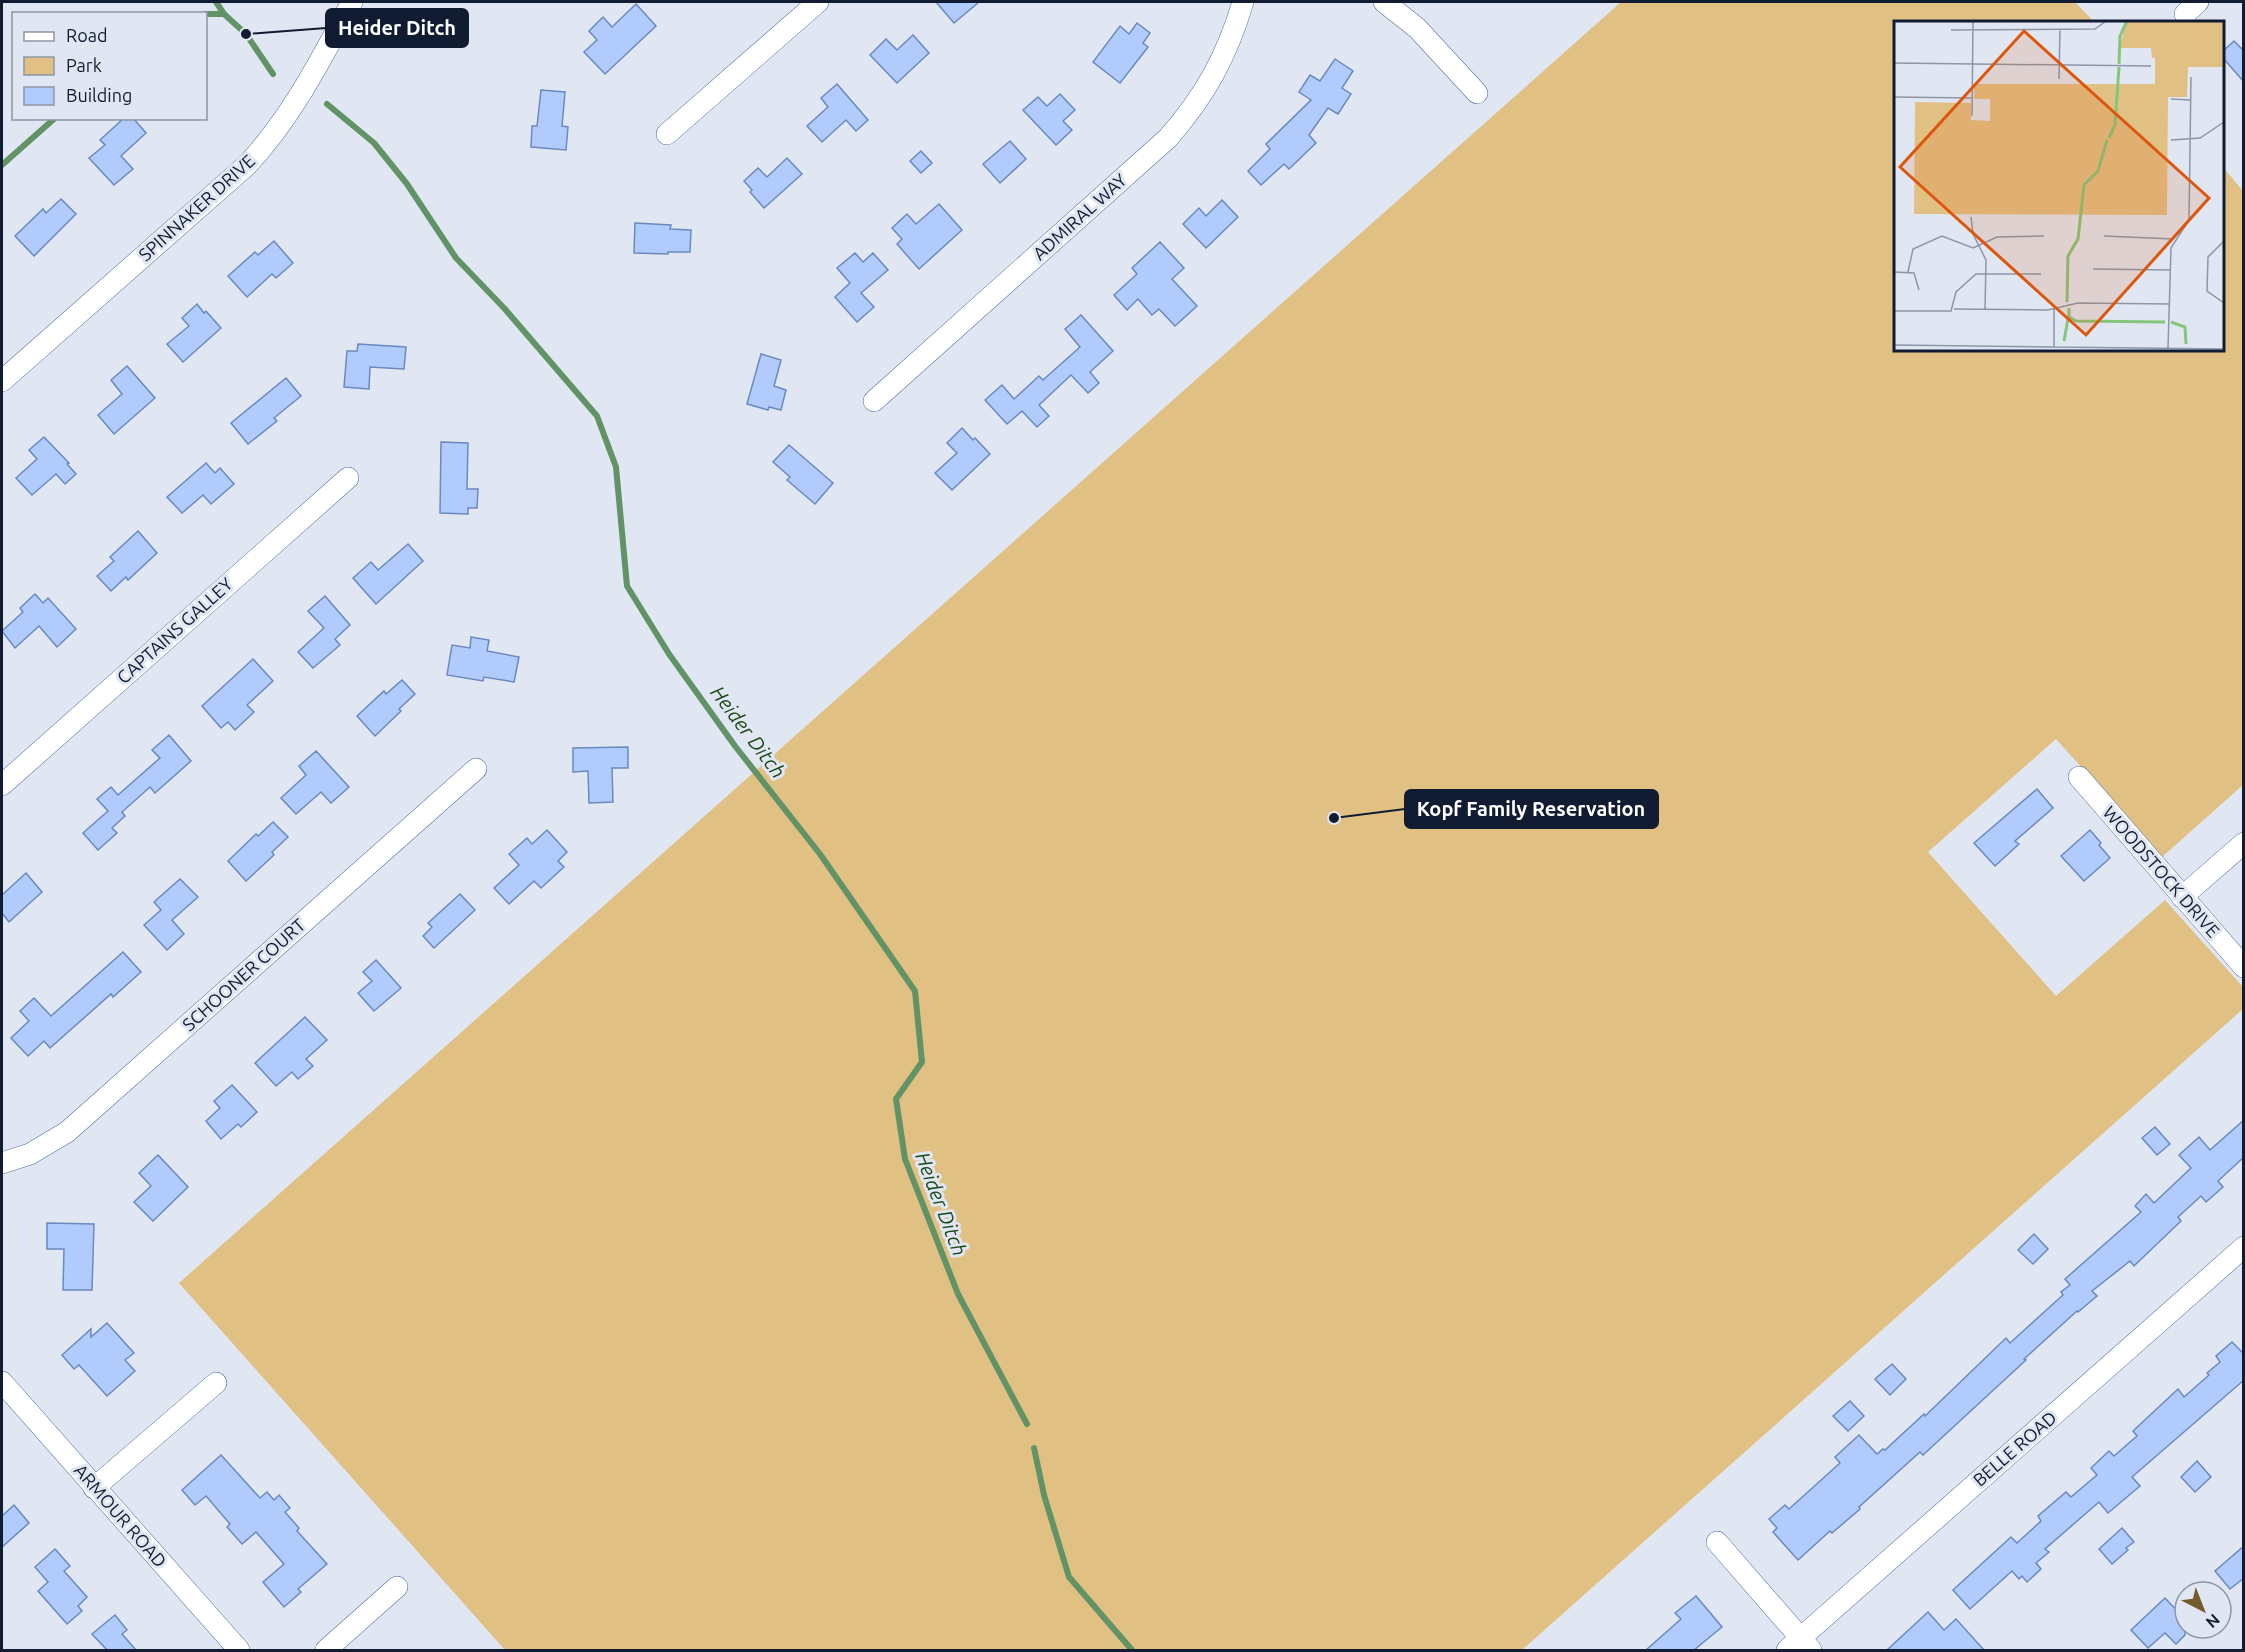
<svg xmlns="http://www.w3.org/2000/svg" width="2245" height="1652" viewBox="0 0 2245 1652" font-family="Ubuntu,sans-serif">
<rect width="100%" height="100%" fill="#e0e7f3"/>
<!-- green -->
<polygon fill="#e1c084" points="1621,2 2075,2 2094,22 1896,22 1896,350 2222,350 2223,167 2243,191 2243,785 2162,857 2056,739 1928,852 2056,996 2165,900 2243,987 2243,1009 1522,1650 505,1650 179,1283"/>
<g fill="none" stroke-linecap="round" stroke-linejoin="round">
<!-- stream -->
<g stroke="#629366" stroke-width="6">
<polyline points="216,2 224,14"/>
<polyline points="206,14 224,14 246,34 273,74"/>
<polyline points="327,104 374,143 407,184 456,258 504,308 597,416 616,467 627,586 669,654 735,746 820,854 915,991 922,1062 896,1099 905,1159 958,1294 1027,1424"/>
<polyline points="2,165 55,118"/>
<polyline points="1034,1448 1044,1495 1069,1577 1132,1650"/>
</g>
</g>
<!-- building -->
<g fill="#b1ccfc" stroke="#6a89bf" stroke-width="1.5">
<polygon points="936,2 979,2 954,23"/>
<polygon points="636,4 656,26 605,74 584,52 597,40 589,31 603,17 612,27"/>
<polygon points="1137,23 1150,33 1143,43 1148,47 1120,83 1093,62 1120,26 1129,34"/>
<polygon points="913,35 929,53 897,83 870,55 886,39 897,50"/>
<polygon points="2234,41 2244,51 2244,82 2223,58 2223,51"/>
<polygon points="1335,59 1353,71 1342,88 1351,94 1338,114 1328,108 1309,135 1316,143 1289,169 1284,164 1261,185 1248,171 1270,149 1266,144 1311,100 1299,92 1310,75 1320,81"/>
<polygon points="837,84 868,120 856,131 846,120 822,142 807,126 828,107 821,98"/>
<polygon points="541,90 565,92 562,126 568,127 566,150 531,147 532,126 537,126"/>
<polygon points="1060,94 1075,110 1063,121 1072,130 1056,145 1023,110 1038,97 1047,106"/>
<polygon points="124,118 133,118 146,133 121,156 133,169 114,185 89,158 105,145 100,140"/>
<polygon points="1010,141 1026,159 1000,183 983,164"/>
<polygon points="921,151 932,163 921,173 910,161"/>
<polygon points="787,158 802,174 764,208 750,192 752,190 744,181 758,168 767,177"/>
<polygon points="61,199 76,214 34,256 15,236 43,209 46,213"/>
<polygon points="1222,200 1238,217 1206,248 1183,224 1199,208 1206,216"/>
<polygon points="939,204 962,230 919,269 897,244 902,239 892,228 907,214 916,224"/>
<polygon points="635,223 671,225 670,229 691,230 690,252 668,252 668,254 634,253"/>
<polygon points="274,241 293,263 276,278 272,274 247,297 228,276 255,252 258,255"/>
<polygon points="1160,242 1184,268 1172,279 1197,306 1175,326 1159,309 1152,315 1138,299 1127,310 1114,295 1137,274 1132,268"/>
<polygon points="855,253 863,262 873,253 888,270 861,293 874,307 857,322 835,297 850,283 837,268"/>
<polygon points="197,304 204,313 206,311 221,328 183,362 167,344 189,326 182,318"/>
<polygon points="1081,315 1113,351 1090,372 1099,383 1088,393 1071,375 1039,405 1049,416 1037,427 1022,411 1007,424 985,400 1002,385 1014,399 1039,376 1043,380 1080,347 1065,329"/>
<polygon points="358,344 406,347 404,369 370,367 369,389 344,387 347,351 357,351"/>
<polygon points="761,354 781,360 774,386 786,390 781,410 769,407 768,410 747,404"/>
<polygon points="127,366 155,398 114,434 98,415 122,394 111,380"/>
<polygon points="286,378 301,396 274,418 277,421 248,444 231,423"/>
<polygon points="962,428 973,440 975,438 990,454 952,490 935,473 957,453 947,443"/>
<polygon points="44,437 69,463 67,464 76,474 65,484 56,474 32,495 16,478 37,459 29,450"/>
<polygon points="441,442 468,443 467,489 478,489 477,508 468,508 468,514 440,513"/>
<polygon points="789,445 833,483 815,504 787,480 790,477 773,462"/>
<polygon points="206,463 215,473 220,468 234,484 211,504 203,495 182,513 167,497"/>
<polygon points="138,531 157,553 128,580 126,577 111,591 97,576 114,561 110,557"/>
<polygon points="408,544 423,561 376,604 353,578 371,562 378,570"/>
<polygon points="35,594 43,603 48,598 76,629 57,647 39,626 15,648 2,631 23,612 20,608"/>
<polygon points="325,596 350,625 335,639 340,645 313,668 298,652 324,628 308,611"/>
<polygon points="471,637 489,640 487,651 519,657 514,682 484,677 483,681 447,675 452,645 470,648"/>
<polygon points="253,659 273,681 247,705 254,712 235,730 228,722 221,728 202,706"/>
<polygon points="402,680 415,694 399,709 401,711 375,736 357,716 384,691 386,694"/>
<polygon points="169,735 191,761 155,793 150,787 122,812 125,816 112,828 117,833 98,850 83,833 108,811 97,799 111,787 118,795 160,758 152,750"/>
<polygon points="628,747 628,768 612,768 613,802 589,803 588,771 573,772 573,748"/>
<polygon points="316,751 349,787 331,803 321,792 296,814 281,798 306,775 299,766"/>
<polygon points="2037,789 2053,808 2015,841 2019,844 1995,866 1974,843"/>
<polygon points="273,822 288,837 272,852 274,855 246,881 228,861 256,834 258,836"/>
<polygon points="547,830 567,852 558,861 564,867 541,888 534,881 509,904 494,888 519,865 509,854 527,838 532,844"/>
<polygon points="2090,830 2101,843 2099,845 2110,858 2084,881 2061,856"/>
<polygon points="26,873 42,892 9,922 2,913 2,895"/>
<polygon points="180,879 198,897 172,920 184,934 167,950 144,925 161,910 154,902"/>
<polygon points="460,894 475,910 434,948 423,936 432,927 428,923"/>
<polygon points="123,952 141,972 113,997 111,994 50,1048 44,1041 28,1056 11,1038 29,1021 20,1011 34,998 51,1016"/>
<polygon points="376,960 401,988 374,1011 358,993 372,981 363,972"/>
<polygon points="305,1017 327,1040 306,1059 313,1066 298,1079 292,1072 276,1086 255,1063"/>
<polygon points="232,1085 257,1112 241,1127 238,1124 221,1139 206,1121 220,1108 214,1101"/>
<polygon points="2244,1120 2244,1157 2218,1181 2223,1187 2206,1202 2201,1196 2178,1217 2181,1221 2134,1266 2130,1261 2092,1291 2097,1296 2078,1312 2077,1311 2024,1359 2026,1360 1923,1455 1920,1452 1859,1507 1860,1509 1832,1533 1830,1531 1798,1560 1773,1532 1777,1528 1769,1519 1785,1505 1789,1509 1840,1463 1835,1457 1859,1435 1877,1454 1883,1449 1885,1450 1924,1414 1925,1416 2006,1338 2010,1343 2063,1295 2061,1292 2070,1285 2065,1279 2141,1212 2135,1206 2146,1194 2154,1203 2191,1168 2179,1155 2199,1137 2210,1150"/>
<polygon points="2155,1127 2170,1144 2157,1155 2142,1138"/>
<polygon points="158,1155 188,1187 153,1221 134,1202 151,1186 139,1173"/>
<polygon points="47,1223 94,1224 92,1290 63,1290 64,1249 47,1249"/>
<polygon points="2034,1234 2048,1249 2033,1264 2018,1250"/>
<polygon points="107,1323 134,1353 125,1360 135,1371 107,1396 79,1365 74,1369 62,1355 91,1329 91,1337"/>
<polygon points="2232,1342 2244,1354 2244,1380 2132,1477 2140,1486 2108,1513 2099,1502 2045,1549 2049,1552 2036,1563 2041,1569 2027,1582 2022,1576 2019,1579 2012,1571 1970,1609 1953,1590 2011,1537 2017,1543 2041,1521 2038,1516 2066,1492 2071,1497 2097,1475 2091,1468 2109,1451 2114,1456 2137,1436 2133,1431 2178,1389 2184,1397 2209,1375 2207,1373 2220,1362 2216,1356"/>
<polygon points="1892,1364 1906,1379 1890,1395 1875,1379"/>
<polygon points="1850,1401 1864,1416 1848,1431 1833,1416"/>
<polygon points="221,1455 260,1498 267,1492 274,1500 279,1495 290,1508 285,1512 299,1528 297,1531 327,1564 298,1589 301,1592 284,1607 263,1582 284,1564 256,1532 242,1544 227,1527 230,1524 206,1496 195,1505 182,1490"/>
<polygon points="2197,1461 2211,1477 2195,1492 2181,1477"/>
<polygon points="14,1505 29,1523 2,1547 2,1516"/>
<polygon points="2122,1528 2134,1542 2126,1548 2128,1550 2112,1564 2099,1549"/>
<polygon points="2244,1546 2244,1578 2230,1589 2215,1571"/>
<polygon points="55,1549 70,1566 64,1571 87,1597 78,1606 82,1611 67,1624 38,1591 48,1582 35,1567"/>
<polygon points="1696,1596 1722,1627 1694,1650 1646,1650 1681,1619 1675,1613"/>
<polygon points="2165,1598 2185,1619 2185,1635 2176,1644 2165,1633 2148,1648 2131,1630"/>
<polygon points="1928,1612 1944,1630 1956,1619 1984,1650 1887,1650"/>
<polygon points="115,1615 127,1630 122,1634 136,1650 107,1650 92,1634"/>
</g>
<g fill="none" stroke-linecap="round" stroke-linejoin="round">
<!-- minor casing -->
<g stroke="#516ea2" stroke-width="22">
<g id="minor">
<polyline points="1384,2 1417,28 1477,93"/>
<polyline points="2185,14 2198,2"/>
<polyline points="667,134 818,2"/>
<path d="M2 381 247 165C292 117 321 59 352 2"/>
<path d="M874 401 1168 138C1205 96 1227 56 1243 2"/>
<polyline points="2079,777 2244,967"/>
<polyline points="2,785 348,478"/>
<polyline points="2182,897 2244,843"/>
<polyline points="2,1163 30,1154 67,1132 476,769"/>
<polyline points="2,1382 239,1650"/>
<polyline points="94,1488 216,1383"/>
<polyline points="1717,1542 1811,1650"/>
<polyline points="326,1650 397,1587"/>
<polyline points="1787,1650 2244,1247"/>
</g>
</g>
<!-- minor -->
<use href="#minor" stroke="#fff" stroke-width="21"/>
</g>
<g text-anchor="middle" stroke-width="6" stroke-linejoin="round" paint-order="stroke">
<!-- street labels -->
<g font-size="18" fill="#111c32" stroke="#e0e7f3">
<text transform="translate(197 208) rotate(-42)" y="6">SPINNAKER DRIVE</text>
<text transform="translate(1080 217) rotate(-42)" y="6">ADMIRAL WAY</text>
<text transform="translate(175 631) rotate(-42)" y="6">CAPTAINS GALLEY</text>
<text transform="translate(2161 872) rotate(49)" y="6">WOODSTOCK DRIVE</text>
<text transform="translate(244 975) rotate(-42)" y="6">SCHOONER COURT</text>
<text transform="translate(2015 1449) rotate(-41)" y="6">BELLE ROAD</text>
<text transform="translate(120 1516) rotate(49)" y="6">ARMOUR ROAD</text>
</g>
<!-- water labels -->
<g font-size="20" font-style="italic" fill="#1b4715" stroke="#e0e7f3">
<text transform="translate(748 732) rotate(53)" y="7">Heider Ditch</text>
<text transform="translate(941 1204) rotate(69)" y="7">Heider Ditch</text>
</g>
</g>
<!-- overview -->
<g transform="translate(1894 21)">
<rect width="330" height="330" fill="#e0e7f3"/>
<path d="M232 0H330V46H294L293 76H274L273 194 20 193 21 81 77 82V99L96 100V78H80V63H261V37H258L257 27H226Z" fill="#e1c084"/>
<path fill="none" stroke="#85c67c" stroke-width="3" d="M225 43 226 15 233 0M215 117 221 104 225 46M173 281 174 235 184 218 190 164 204 150 213 119M175 287V296L182 300 271 301M277 301 291 306 292 323M170 320 174 298"/>
<path fill="none" stroke="#8d96a6" stroke-width="1.5" d="M57 9 201 8 212 0M0 42 257 45M165 58 166 8M0 76 79 77M277 78 296 79M78 95 79 0M277 119 306 117 330 101M77 196 79 213 92 239 91 288M210 215 280 218M330 220 314 236 313 270 330 282M199 248 277 249M0 251 20 252 25 269M14 251 19 228 48 215 79 227 103 216 150 215M60 288 154 289 184 282 276 283M0 290H57L62 271 82 253H147M0 324 330 328M160 326V288M274 327 277 227 295 199 297 56"/>
<path fill="#dd560e" fill-opacity="0.15" stroke="#dd560e" stroke-width="3" d="M130 10 315 177 192 314 6 146Z"/>
<rect width="330" height="330" fill="none" stroke="#111c32" stroke-width="3"/>
</g>
<!-- callouts -->
<path fill="none" stroke="#111c32" stroke-width="2" d="M246 34L326 28M1334 818L1405 809"/>
<g fill="#111c32" stroke="#e0e7f3" stroke-width="2">
<circle cx="246" cy="34" r="6"/>
<circle cx="1334" cy="818" r="6"/>
</g>
<g fill="#111c32" stroke="#111c32" stroke-width="2">
<rect x="326" y="9" width="142" height="38" rx="6"/>
<rect x="1405" y="790" width="253" height="38" rx="6"/>
</g>
<g font-size="20" text-anchor="middle" font-weight="bold" fill="#fff">
<text x="397" y="35">Heider Ditch</text>
<text x="1531" y="816">Kopf Family Reservation</text>
</g>
<!-- border -->
<rect width="2245" height="1652" fill="none" stroke="#111c32" stroke-width="6"/>
<!-- legend -->
<rect x="12" y="12" width="195" height="108" fill="#e0e7f3" stroke="#8d96a6" stroke-width="1.5"/>
<rect x="24" y="32" width="30" height="9" fill="#ffffff" stroke="#8d96a6" stroke-width="1.5"/>
<text x="66" y="42" font-size="18" fill="#111c32">Road</text>
<rect x="24" y="57" width="30" height="18" fill="#e1c084" stroke="#8d96a6" stroke-width="1.5"/>
<text x="66" y="72" font-size="18" fill="#111c32">Park</text>
<rect x="24" y="87" width="30" height="18" fill="#b1ccfc" stroke="#8d96a6" stroke-width="1.5"/>
<text x="66" y="102" font-size="18" fill="#111c32">Building</text>
<!-- north arrow -->
<g transform="translate(2203 1610) rotate(138)"><circle r="28" fill="#e0e7f3" stroke="#8d96a6" stroke-width="1.5"/>
<path d="M0-4.5L10 22L0 15L-10 22Z" fill="#745b2c"/>
<text y="-9" font-size="16" font-weight="bold" text-anchor="middle" fill="#111c32">N</text>
</g>
</svg>
